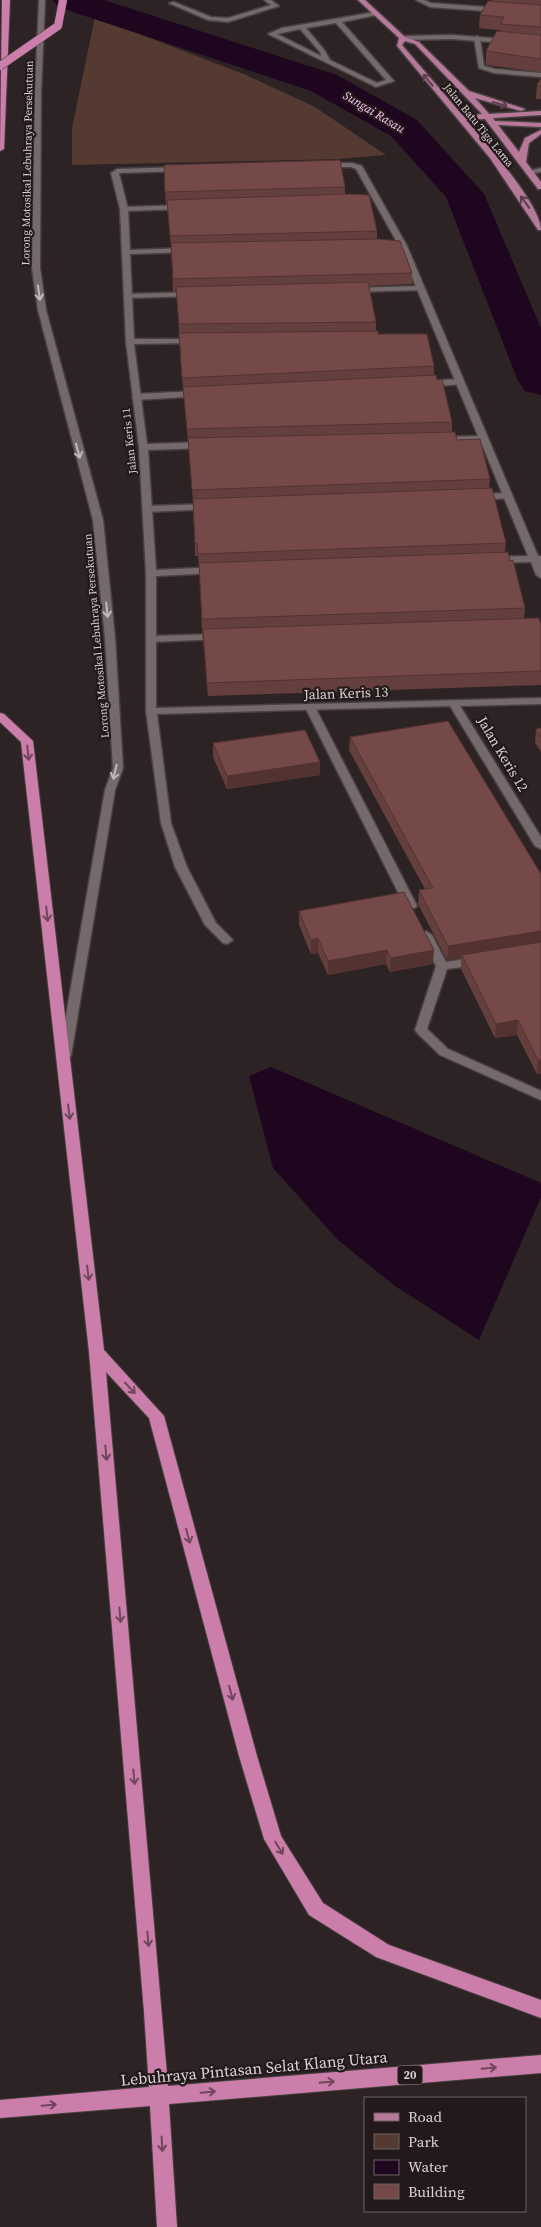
<svg xmlns="http://www.w3.org/2000/svg" width="541" height="2227" viewBox="0 0 541 2227" font-family="'Source Serif 4',serif">
<rect width="100%" height="100%" fill="#2d2325"/>
<!-- green -->
<polygon fill="#553a31" points="95,17 246,75 315,107 386,155 339,159 72,165 72,128"/>
<!-- water -->
<polygon fill="#1f061f" points="271,1067 541,1183 541,1197 479,1340 395,1286 338,1240 273,1168 249,1076"/>
<g fill="none" stroke-linecap="round" stroke-linejoin="round">
<!-- river -->
<polygon fill="#1f061f" fill-rule="evenodd" points="53,0 104,0 337,75 417,120 484,194 541,328 541,395 525,391 518,381 446,197 391,136 311,91 58,7"/>
<!-- service casing -->
<g stroke="#484041" stroke-width="3">
<g id="service">
<polygon points="39,0 45,0 41,93 40,268 46,310 103,520 115,638 123,768 115,790 71,1056 65,1060 59,1056 105,790 113,768 105,638 93,520 38,310 32,268 35,93"/>
<polygon points="264,0 271,0 279,6 228,22 208,20 169,3 174,2 211,17 228,18 271,5"/>
<polygon points="416,0 424,0 431,3 499,8 502,10 499,12 430,7"/>
<path d="M375 12 377 13V15L342 22 394 81 376 87 268 34 282 28ZM336 23 386 80 377 83 330 60 325 51 306 28ZM300 29 320 52 321 56 277 34Z"/>
<polygon points="477,36 480,38 484,66 495,69 541,73 541,77 494,73 479,68 474,38"/>
<polygon points="541,168 541,172 529,174 525,172"/>
<polygon points="184,205 188,207 187,209 124,211 120,209 124,207"/>
<polygon points="421,286 424,286 424,290 353,292 349,290 353,288"/>
<polygon points="193,292 197,294 196,296 128,298 124,296 128,294"/>
<polygon points="460,379 463,380 463,384 426,387 422,384 426,381"/>
<polygon points="198,391 202,394 201,396 136,400 132,397 136,394"/>
<polygon points="507,493 510,494 510,498 479,500 474,497 479,494"/>
<polygon points="209,504 214,507 212,509 147,512 142,509 147,506"/>
<polygon points="219,634 224,637 223,639 151,642 146,639 151,636"/>
<polygon points="310,704 315,707 417,906 415,908 407,908 405,906 305,707"/>
<polygon points="426,931 432,935 446,962 477,957 483,961 477,965 447,969 427,1029 448,1049 541,1091 541,1100 440,1055 417,1033 415,1030 436,966 420,935"/>
</g>
</g>
<!-- minor casing -->
<g stroke="#484041" stroke-width="3">
<g id="minor">
<polygon points="452,35 541,42 541,46 452,39 403,40 400,38 403,36"/>
<polygon points="322,163 352,163 362,166 407,246 538,556 541,556 541,578 536,575 531,562 493,563 488,560 493,557 528,556 481,442 440,443 436,440 440,437 478,436 399,246 356,169 351,167 322,167"/>
<polygon points="183,167 183,171 180,171 119,173 128,209 130,250 189,248 193,250 189,252 130,254 134,339 195,339 199,341 195,343 134,344 147,444 205,442 209,445 205,448 148,450 156,570 216,567 221,570 216,573 156,576 156,708 541,698 541,704 460,706 541,837 541,849 535,846 450,706 157,714 171,823 187,867 216,923 233,940 227,944 223,943 205,925 175,867 161,823 146,711 146,573 139,447 126,342 120,209 111,173 117,169"/>
</g>
</g>
<!-- primary casing -->
<g stroke="#484041" stroke-width="3">
<path id="primary" d="M358 0H365L405 37 419 42 469 91 525 109 521 111 475 98 489 114 541 111V115L493 118 495 121 541 123V127L498 125 519 152 525 138 541 130V134L529 143 526 162 541 182V189H538L485 119 466 120C484 141 541 205 541 230H538L490 158 397 46 399 38ZM405 41 415 44 482 114 463 116 402 45Z"/>
</g>
<!-- trunk casing -->
<g stroke="#484041" stroke-width="2">
<g id="trunk">
<polygon points="2,0 10,0 4,149 0,151"/>
<polygon points="0,713 4,714 33,741 104,1350 164,1416 257,1756 281,1836 323,1903 389,1945 541,2000 541,2018 376,1957 309,1915 264,1839 239,1756 149,1418 106,1372 168,2086 541,2055 541,2073 169,2104 177,2227 157,2227 150,2106 0,2118 0,2100 149,2087 144,2012 89,1352 21,742 0,722"/>
</g>
</g>
<!-- service -->
<use href="#service" fill="#75696b" fill-rule="evenodd"/>
<!-- minor -->
<use href="#minor" fill="#75696b" fill-rule="evenodd"/>
<!-- primary -->
<use href="#primary" fill="#b6799a" fill-rule="evenodd"/>
<!-- trunk -->
<use href="#trunk" fill="#cc7eaa" fill-rule="evenodd"/>
<!-- trunk-bridge casing -->
<g stroke="#484041" stroke-width="9" stroke-linecap="butt">
<polyline id="trunk-bridge" points="0,66 58,26 63,0"/>
</g>
<!-- trunk-bridge -->
<use href="#trunk-bridge" stroke="#cc7eaa" stroke-width="8"/>
</g>
<!-- wall -->
<g fill="#653f3d">
<polygon points="492,0 541,0 541,72 486,65 486,51 500,31 500,30 479,28 480,15"/>
<polygon points="541,78 541,99 536,99 537,85"/>
<polygon points="164,176 345,187 345,195 377,231 377,239 412,273 412,284 369,286 376,322 376,331 378,334 434,366 434,375 437,380 452,422 452,432 457,440 490,479 489,488 506,543 505,552 510,561 525,608 524,618 541,625 541,685 208,696 202,632 199,567 198,556 195,556 193,502 188,441 183,390 176,291 173,291 171,247 167,204 166,204"/>
<polygon points="541,728 541,752 535,743 536,729"/>
<polygon points="350,737 541,874 541,1074 537,1074 517,1035 495,1038 461,969 461,958 447,960 418,904 419,890 425,889 349,750"/>
<polygon points="213,743 320,762 320,775 227,789 213,757"/>
<polygon points="299,911 433,964 390,972 386,964 328,975 318,953 311,954 299,925"/>
</g>
<!-- shaded-wall -->
<g fill="#523332">
<polygon points="320,762 320,775 227,789 227,776"/>
<polygon points="541,931 541,945 462,955 461,958 447,960 448,946"/>
<polygon points="318,938 318,953 311,954 311,940"/>
<polygon points="387,950 386,964 328,975 328,961"/>
<polygon points="434,950 433,964 390,972 391,958"/>
<polygon points="518,1020 517,1035 495,1038 496,1024"/>
<polygon points="538,1060 541,1060 541,1074 537,1074"/>
</g>
<!-- building -->
<g fill="#754947" stroke="#523332">
<polygon points="488,1 541,5 541,27 501,24 504,17 480,15"/>
<polygon points="497,31 541,35 541,59 486,51"/>
<polygon points="541,78 541,86 537,85"/>
<polygon points="340,160 345,187 165,192 164,165"/>
<polygon points="347,194 369,195 377,231 170,236 167,200"/>
<polygon points="379,239 400,241 412,273 173,279 171,243"/>
<polygon points="368,282 376,322 179,324 176,287"/>
<polygon points="378,331 378,334 427,334 434,366 182,378 179,333"/>
<polygon points="436,375 437,380 442,379 452,422 187,429 183,387"/>
<polygon points="455,432 457,440 480,439 490,479 192,490 188,438"/>
<polygon points="492,488 506,543 198,554 197,543 195,544 193,499"/>
<polygon points="508,552 510,561 513,560 525,608 202,619 199,563"/>
<polygon points="539,618 541,625 541,671 207,683 203,629"/>
<polygon points="448,721 541,874 541,931 448,946 419,890 433,888 350,737"/>
<polygon points="541,728 541,737 536,729"/>
<polygon points="305,730 320,762 227,776 213,743"/>
<polygon points="404,892 434,950 391,958 387,950 328,961 318,938 311,940 299,911"/>
<polygon points="541,942 541,1060 538,1060 518,1020 496,1024 462,955"/>
</g>
<!-- one-way arrows -->
<defs><path id="oneway-shaft" d="M-6 0H5M1.5-3L5.5 0L1.5 3" fill="none" stroke-width="1.6" stroke-linecap="round" stroke-linejoin="round" transform="scale(1.25)"/></defs>
<g stroke="#5e3f4e">
<use href="#oneway-shaft" transform="translate(428 80) rotate(-129)"/>
<use href="#oneway-shaft" transform="translate(500 104) rotate(15)"/>
<use href="#oneway-shaft" transform="translate(525 202) rotate(-126)"/>
</g>
<g stroke="#c1b8ba">
<use href="#oneway-shaft" transform="translate(39 293) rotate(82)"/>
<use href="#oneway-shaft" transform="translate(78 451) rotate(74)"/>
<use href="#oneway-shaft" transform="translate(107 610) rotate(84)"/>
<use href="#oneway-shaft" transform="translate(115 772) rotate(103)"/>
</g>
<g stroke="#6f465b">
<use href="#oneway-shaft" transform="translate(28 753) rotate(84)"/>
<use href="#oneway-shaft" transform="translate(47 914) rotate(84)"/>
<use href="#oneway-shaft" transform="translate(69 1112) rotate(83)"/>
<use href="#oneway-shaft" transform="translate(88 1273) rotate(83)"/>
<use href="#oneway-shaft" transform="translate(130 1388) rotate(47)"/>
<use href="#oneway-shaft" transform="translate(106 1453) rotate(85)"/>
<use href="#oneway-shaft" transform="translate(188 1536) rotate(75)"/>
<use href="#oneway-shaft" transform="translate(120 1615) rotate(85)"/>
<use href="#oneway-shaft" transform="translate(231 1693) rotate(75)"/>
<use href="#oneway-shaft" transform="translate(134 1777) rotate(85)"/>
<use href="#oneway-shaft" transform="translate(279 1848) rotate(59)"/>
<use href="#oneway-shaft" transform="translate(148 1939) rotate(85)"/>
<use href="#oneway-shaft" transform="translate(489 2068) rotate(-5)"/>
<use href="#oneway-shaft" transform="translate(327 2082) rotate(-5)"/>
<use href="#oneway-shaft" transform="translate(208 2092) rotate(-5)"/>
<use href="#oneway-shaft" transform="translate(49 2105) rotate(-5)"/>
<use href="#oneway-shaft" transform="translate(162 2144) rotate(87)"/>
</g>
<g text-anchor="middle" stroke-width="4.5" stroke-linejoin="round" paint-order="stroke">
<!-- far-street labels -->
<g font-size="11" fill="#dad3d4" stroke="#23191b">
<text transform="translate(479 125) rotate(51)" y="4">Jalan Batu Tiga Lama</text>
<text transform="translate(27 163) rotate(-89)" y="4">Lorong Motosikal Lebuhraya Persekutuan</text>
<text transform="translate(129 441) rotate(-96)" y="4">Jalan Keris 11</text>
<text transform="translate(96 636) rotate(-95)" y="4">Lorong Motosikal Lebuhraya Persekutuan</text>
</g>
<!-- far-water labels -->
<g font-size="12" font-style="italic" fill="#fec8fb" stroke="#23191b">
<text transform="translate(374 112) rotate(31)" y="4">Sungai Rasau</text>
</g>
<!-- shield labels -->
<rect fill="#23191b" stroke="#a39b9c" stroke-width="1" x="397.5" y="2065.5" width="25" height="19" rx="4"/>
<g font-size="12" font-weight="bold" fill="#dad3d4">
<text x="410" y="2079">20</text>
</g>
<!-- street labels -->
<g font-size="14" fill="#dad3d4" stroke="#23191b">
<text transform="translate(346 693) rotate(-2)" y="5">Jalan Keris 13</text>
<text transform="translate(503 754) rotate(59)" y="5">Jalan Keris 12</text>
</g>
<!-- near-street labels -->
<g font-size="16" fill="#dad3d4" stroke="#23191b">
<text transform="translate(254 2068) rotate(-5)" y="6">Lebuhraya Pintasan Selat Klang Utara</text>
</g>
</g>
<!-- legend -->
<rect x="364" y="2097" width="162" height="115" fill="#23191b" stroke="#6c6365"/>
<rect x="374" y="2113" width="25" height="8" fill="#b6799a" stroke="#6c6365"/>
<text x="408" y="2122" font-size="15" fill="#dad3d4">Road</text>
<rect x="374" y="2134" width="25" height="15" fill="#553a31" stroke="#6c6365"/>
<text x="408" y="2147" font-size="15" fill="#dad3d4">Park</text>
<rect x="374" y="2160" width="25" height="15" fill="#1f061f" stroke="#6c6365"/>
<text x="408" y="2172" font-size="15" fill="#dad3d4">Water</text>
<rect x="374" y="2184" width="25" height="15" fill="#754947" stroke="#6c6365"/>
<text x="408" y="2197" font-size="15" fill="#dad3d4">Building</text>
</svg>
